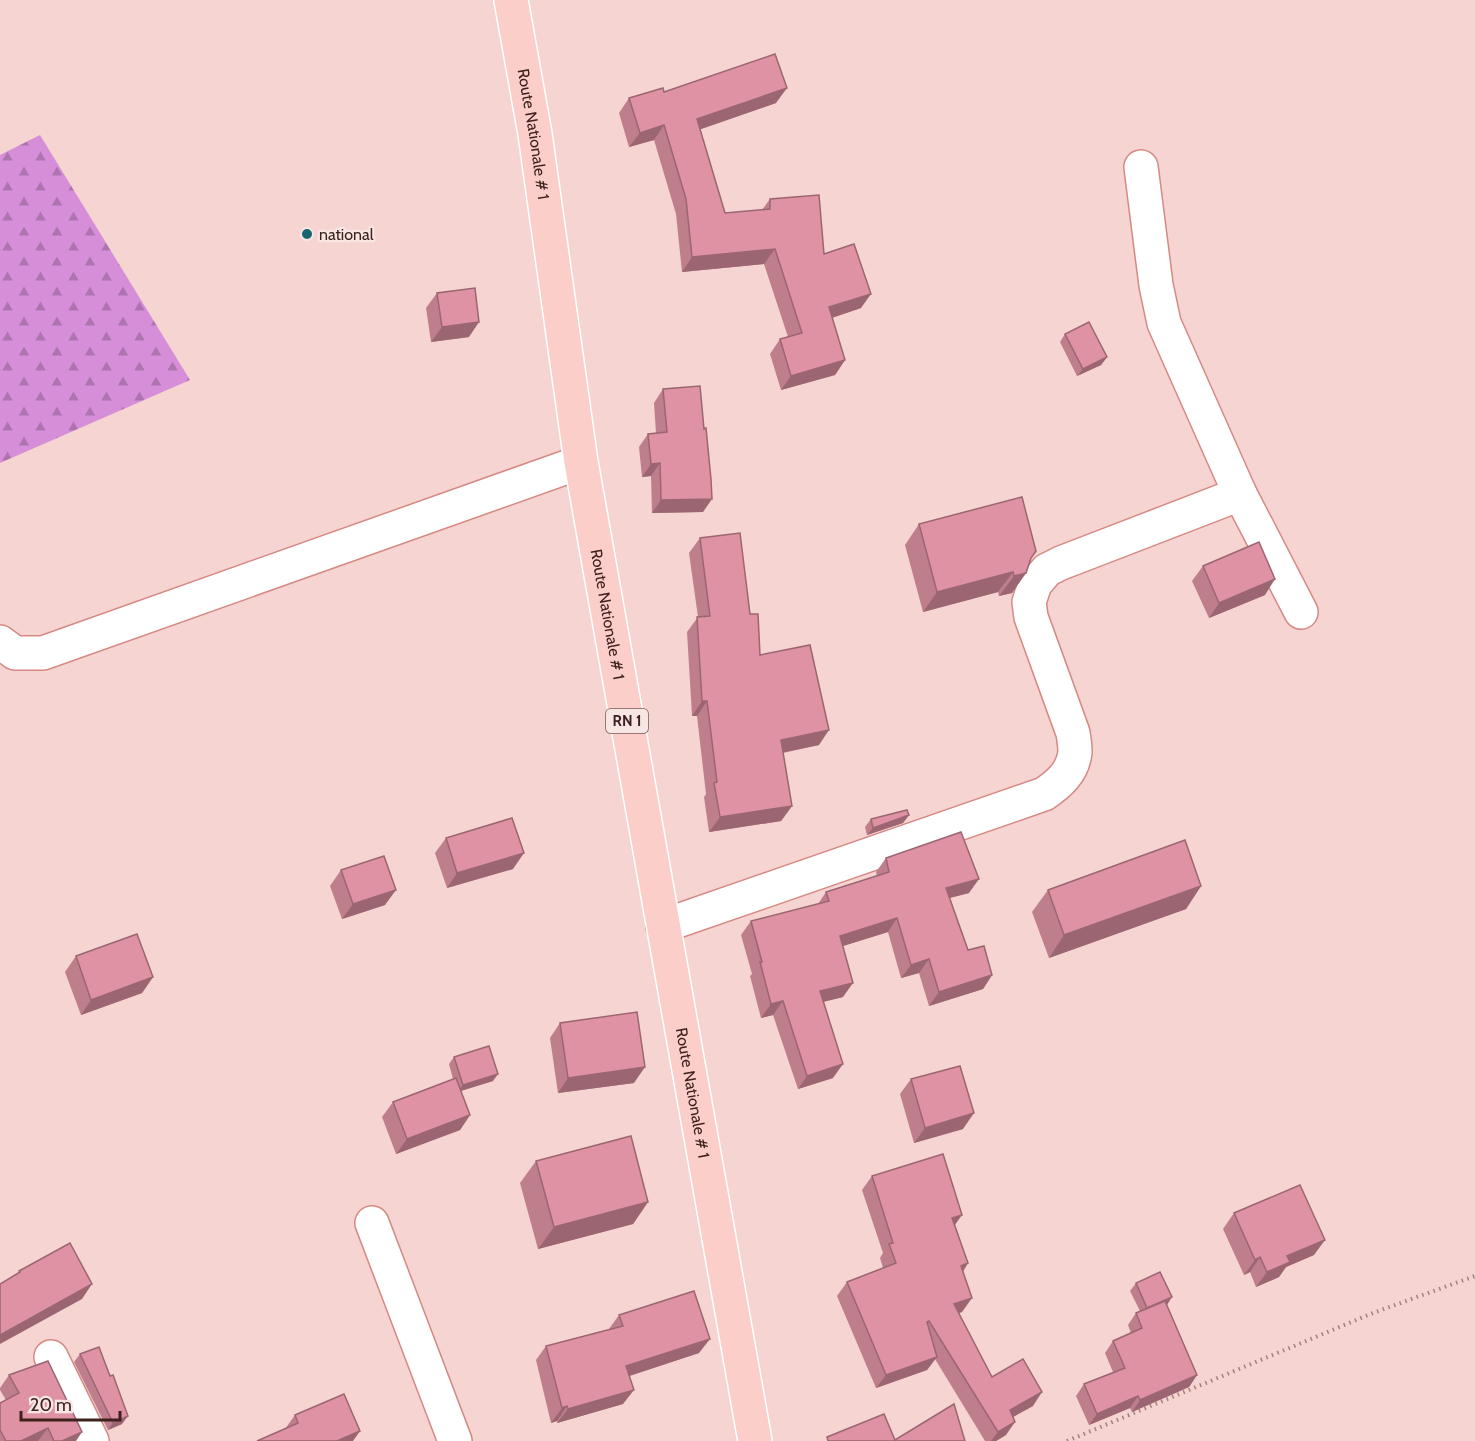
<svg xmlns="http://www.w3.org/2000/svg" width="1475" height="1441" viewBox="0 0 1475 1441" font-family="Cabin,sans-serif">
<defs>
<pattern id="forest-firs" width="22" height="20" patternUnits="userSpaceOnUse" patternTransform="scale(1.5)"><rect width="22" height="20" fill="#d68ed9"/><path d="M5 1l3.5 6h-7zM16 11l3.5 6h-7z" fill="#af74af"/></pattern>
</defs>
<rect width="100%" height="100%" fill="#f6d4d1"/>
<!-- forest -->
<polygon fill="url(#forest-firs)" points="40,135 190,380 0,463 0,155"/>
<g fill="none" stroke-linecap="round" stroke-linejoin="round">
<!-- minor casing -->
<g stroke="#d68983" stroke-width="36">
<g id="minor">
<polyline points="1240,494 1301,612"/>
<polyline points="0,642 15,653 43,653 581,462"/>
<path d="M663 926 1044 794C1059 784 1073 772 1075 752 1075 746 1074 739 1073 733L1031 617 1029 602 1035 584 1047 570 1061 563 1240 494 1164 323 1156 285 1141 167"/>
<polyline points="372,1223 455,1441"/>
<polyline points="51,1357 92,1441"/>
</g>
</g>
<!-- primary casing -->
<g stroke="#fff" stroke-width="36">
<g id="primary">
<path id="s1" d="M511 0 535 134 581 462 755 1441"/>
</g>
</g>
<!-- path -->
<polyline stroke="#a2817e" stroke-width="4" stroke-dasharray="1.5 4.5" stroke-linecap="butt" points="1067,1441 1373,1313 1475,1276"/>
<!-- minor -->
<use href="#minor" stroke="#fff" stroke-width="33"/>
<!-- primary -->
<use href="#primary" stroke="#fcceca" stroke-width="33"/>
</g>
<!-- wall -->
<g fill="#bf7e8c">
<polygon points="664,92 776,103 700,129 725,213 762,210 770,199 824,254 861,308 832,318 845,360 835,375 781,390 770,354 780,339 788,337 764,264 682,272 676,214 654,140 629,147 619,113 629,98"/>
<polygon points="437,293 469,337 431,342 426,308"/>
<polygon points="1065,334 1107,357 1101,365 1077,376 1060,342"/>
<polygon points="663,389 703,512 652,513 651,476 642,477 639,447 648,434 656,433 654,403"/>
<polygon points="919,524 1031,558 1026,573 1012,593 999,596 998,592 923,612 905,545"/>
<polygon points="700,538 750,614 760,655 819,745 783,753 792,806 781,821 709,832 704,797 706,794 697,716 692,716 687,632 698,617 689,553"/>
<polygon points="1203,566 1265,595 1209,618 1192,581"/>
<polygon points="909,815 903,823 867,835 865,827 871,819"/>
<polygon points="446,838 513,869 447,888 435,853"/>
<polygon points="886,858 969,893 950,898 968,950 992,975 983,989 929,1006 919,973 901,978 888,932 843,946 843,997 823,1002 833,1078 798,1089 773,1015 761,1018 750,976 752,974 741,935 751,921 818,904 826,892 877,876 876,872"/>
<polygon points="341,870 385,905 342,919 330,886"/>
<polygon points="1201,886 1186,909 1049,958 1032,912 1048,890"/>
<polygon points="76,956 153,977 142,993 81,1015 65,972"/>
<polygon points="560,1023 634,1083 558,1093 550,1038"/>
<polygon points="454,1057 493,1081 461,1091 470,1115 460,1130 396,1154 382,1117 393,1102 453,1079 449,1064"/>
<polygon points="911,1079 963,1129 914,1143 900,1094"/>
<polygon points="536,1161 648,1202 633,1224 538,1249 520,1183"/>
<polygon points="872,1176 955,1224 968,1263 963,1272 962,1312 959,1313 992,1377 1033,1406 1013,1417 1006,1435 996,1441 985,1441 935,1359 927,1370 876,1388 837,1296 847,1282 883,1268 880,1258 883,1253 862,1190"/>
<polygon points="1234,1213 1314,1255 1286,1267 1279,1277 1256,1287 1250,1272 1244,1275 1223,1229"/>
<polygon points="1136,1283 1167,1305 1197,1375 1189,1387 1132,1412 1130,1408 1089,1425 1076,1396 1084,1384 1113,1372 1105,1353 1113,1341 1131,1333 1128,1325 1136,1313 1140,1311 1130,1291"/>
<polygon points="619,1315 699,1353 630,1376 623,1404 557,1423 557,1421 551,1423 536,1360 546,1346 609,1329"/>
<polygon points="80,1354 110,1376 122,1424 108,1430 74,1362"/>
<polygon points="9,1375 76,1441 0,1441 0,1403 6,1400 0,1390 0,1388"/>
<polygon points="295,1415 353,1441 285,1429"/>
</g>
<!-- shaded-wall -->
<g fill="#9b6672">
<polygon points="787,88 776,103 687,134 697,119"/>
<polygon points="664,125 654,140 629,147 640,133"/>
<polygon points="775,249 764,264 682,272 692,257"/>
<polygon points="871,294 861,308 819,322 829,307"/>
<polygon points="479,322 469,337 431,342 442,327"/>
<polygon points="1107,357 1101,365 1077,376 1083,369"/>
<polygon points="845,360 835,375 781,390 791,376"/>
<polygon points="660,463 651,476 642,477 651,464"/>
<polygon points="712,499 703,512 652,513 661,500"/>
<polygon points="1013,572 998,592 923,612 937,592"/>
<polygon points="1026,573 1012,593 999,596 1014,576"/>
<polygon points="1275,579 1265,595 1209,618 1219,603"/>
<polygon points="702,701 707,701 697,716 692,716"/>
<polygon points="829,730 819,745 770,755 781,740"/>
<polygon points="792,806 781,821 709,832 720,817"/>
<polygon points="909,815 903,823 867,835 873,828"/>
<polygon points="524,853 513,869 447,888 457,873"/>
<polygon points="979,879 969,893 937,901 946,888"/>
<polygon points="1201,886 1186,909 1049,958 1064,935"/>
<polygon points="396,890 385,905 342,919 353,904"/>
<polygon points="897,918 888,932 830,950 840,936"/>
<polygon points="929,959 919,973 901,978 911,965"/>
<polygon points="992,975 983,989 929,1006 939,992"/>
<polygon points="153,977 142,993 81,1015 91,1000"/>
<polygon points="853,983 843,997 810,1005 820,991"/>
<polygon points="783,1001 773,1015 761,1018 771,1004"/>
<polygon points="843,1064 833,1078 798,1089 807,1076"/>
<polygon points="645,1067 634,1083 558,1093 568,1078"/>
<polygon points="498,1074 493,1081 457,1092 463,1085"/>
<polygon points="974,1113 963,1129 914,1143 925,1128"/>
<polygon points="470,1115 460,1130 396,1154 407,1139"/>
<polygon points="648,1202 633,1224 538,1249 554,1227"/>
<polygon points="962,1215 952,1229 952,1218"/>
<polygon points="1325,1240 1314,1255 1286,1267 1279,1277 1256,1287 1267,1272 1287,1256"/>
<polygon points="1260,1257 1250,1272 1244,1275 1255,1260"/>
<polygon points="968,1263 959,1277 961,1266"/>
<polygon points="92,1284 82,1299 0,1344 0,1335"/>
<polygon points="1172,1297 1167,1305 1148,1309"/>
<polygon points="972,1298 962,1312 944,1318 954,1304"/>
<polygon points="710,1339 699,1353 616,1380 626,1366"/>
<polygon points="937,1357 927,1370 876,1388 886,1375"/>
<polygon points="1197,1375 1189,1387 1132,1412 1140,1400"/>
<polygon points="634,1390 623,1404 557,1423 568,1409"/>
<polygon points="1042,1392 1033,1406 1000,1424 1010,1410"/>
<polygon points="1138,1396 1130,1408 1089,1425 1097,1414"/>
<polygon points="567,1406 557,1421 551,1423 562,1408"/>
<polygon points="128,1416 122,1424 108,1430 113,1423"/>
<polygon points="1015,1422 1006,1435 996,1441 991,1441 998,1432"/>
<polygon points="48,1428 38,1441 21,1441"/>
<polygon points="360,1431 353,1441 337,1441"/>
<polygon points="82,1432 76,1441 62,1441"/>
</g>
<!-- building -->
<g fill="#de92a3" stroke="#9b6672" stroke-width="1.5">
<polygon points="775,54 787,88 697,119 725,213 770,209 770,199 819,195 824,254 854,244 871,294 829,307 845,360 791,376 780,339 802,333 775,249 692,257 686,199 664,125 640,133 629,98 663,88 664,92"/>
<polygon points="475,288 479,322 442,327 437,293"/>
<polygon points="1089,322 1107,357 1083,369 1065,334"/>
<polygon points="700,386 704,429 706,428 711,479 712,499 661,500 660,463 651,464 648,434 667,432 663,389"/>
<polygon points="1022,497 1036,551 1031,558 1026,573 1014,576 1013,572 937,592 919,524"/>
<polygon points="740,533 750,614 758,614 760,655 810,645 829,730 781,740 792,806 720,817 714,783 717,782 707,701 702,701 697,617 710,616 700,538"/>
<polygon points="1259,542 1275,579 1219,603 1203,566"/>
<polygon points="907,810 909,815 873,828 871,819"/>
<polygon points="512,818 524,853 457,873 446,838"/>
<polygon points="961,832 979,879 946,888 968,950 984,946 992,975 939,992 929,959 911,965 897,918 840,936 853,983 820,991 843,1064 807,1076 783,1001 771,1004 760,962 762,962 751,921 829,901 826,892 889,872 886,858"/>
<polygon points="1185,840 1201,886 1064,935 1048,890"/>
<polygon points="384,856 396,890 353,904 341,870"/>
<polygon points="137,934 153,977 91,1000 76,956"/>
<polygon points="637,1012 645,1067 568,1078 560,1023"/>
<polygon points="489,1046 498,1074 463,1085 454,1057"/>
<polygon points="960,1066 974,1113 925,1128 911,1079"/>
<polygon points="456,1078 470,1115 407,1139 393,1102"/>
<polygon points="631,1136 648,1202 554,1227 536,1161"/>
<polygon points="943,1154 962,1215 952,1218 968,1263 961,1266 972,1298 954,1304 992,1377 1023,1359 1042,1392 1010,1410 1015,1422 998,1432 929,1321 927,1322 937,1357 886,1375 847,1282 896,1263 889,1244 893,1243 872,1176"/>
<polygon points="1300,1185 1325,1240 1287,1256 1290,1262 1267,1272 1260,1257 1255,1260 1234,1213"/>
<polygon points="70,1243 92,1284 0,1335 0,1284 20,1272 19,1271"/>
<polygon points="1160,1272 1172,1297 1147,1308 1136,1283"/>
<polygon points="694,1291 710,1339 626,1366 634,1390 568,1409 567,1406 562,1408 546,1346 623,1326 619,1315"/>
<polygon points="1165,1301 1197,1375 1140,1400 1138,1396 1097,1414 1084,1384 1125,1368 1113,1341 1142,1328 1136,1313"/>
<polygon points="99,1347 110,1376 113,1375 128,1416 113,1423 80,1354"/>
<polygon points="48,1361 82,1432 62,1441 54,1441 48,1428 21,1441 6,1441 0,1430 0,1403 19,1393 9,1375"/>
<polygon points="344,1394 360,1431 337,1441 257,1441 298,1423 295,1415"/>
<polygon points="954,1404 965,1441 828,1441 827,1437 884,1414 895,1440"/>
</g>
<!-- markers -->
<circle fill="#18656d" stroke="#f7e6e4" stroke-width="2" cx="307" cy="234" r="6"/>
<g text-anchor="middle" stroke-width="4.5" stroke-linejoin="round" paint-order="stroke">
<!-- shield labels -->
<rect fill="#f7e6e4" stroke="#765b59" stroke-width="1.5" x="606" y="709" width="42" height="24" rx="4.5"/>
<g font-size="15" font-weight="bold" fill="#3e201d">
<text x="627" y="726">RN 1</text>
</g>
<!-- street labels -->
<g font-size="16" fill="#3e201d" stroke="#f7e6e4">
<text dy="6" stroke="none"><textPath href="#s1" startOffset="136">Route Nationale # 1</textPath></text>
<text dy="6" stroke="none"><textPath href="#s1" startOffset="622">Route Nationale # 1</textPath></text>
<text dy="6" stroke="none"><textPath href="#s1" startOffset="1108">Route Nationale # 1</textPath></text>
</g>
<!-- poi labels -->
<g font-size="16" fill="#3e201d" stroke="#f7e6e4" text-anchor="start">
<text x="319" y="240">national</text>
</g>
</g>
<!-- scale -->
<path d="M21 1411v9h99v-9" fill="none" stroke="#3e201d" stroke-width="3"/>
<text x="30" y="1411" font-size="18" fill="#3e201d" stroke="#f7e6e4" stroke-width="4.5" paint-order="stroke">20 m</text>
</svg>
